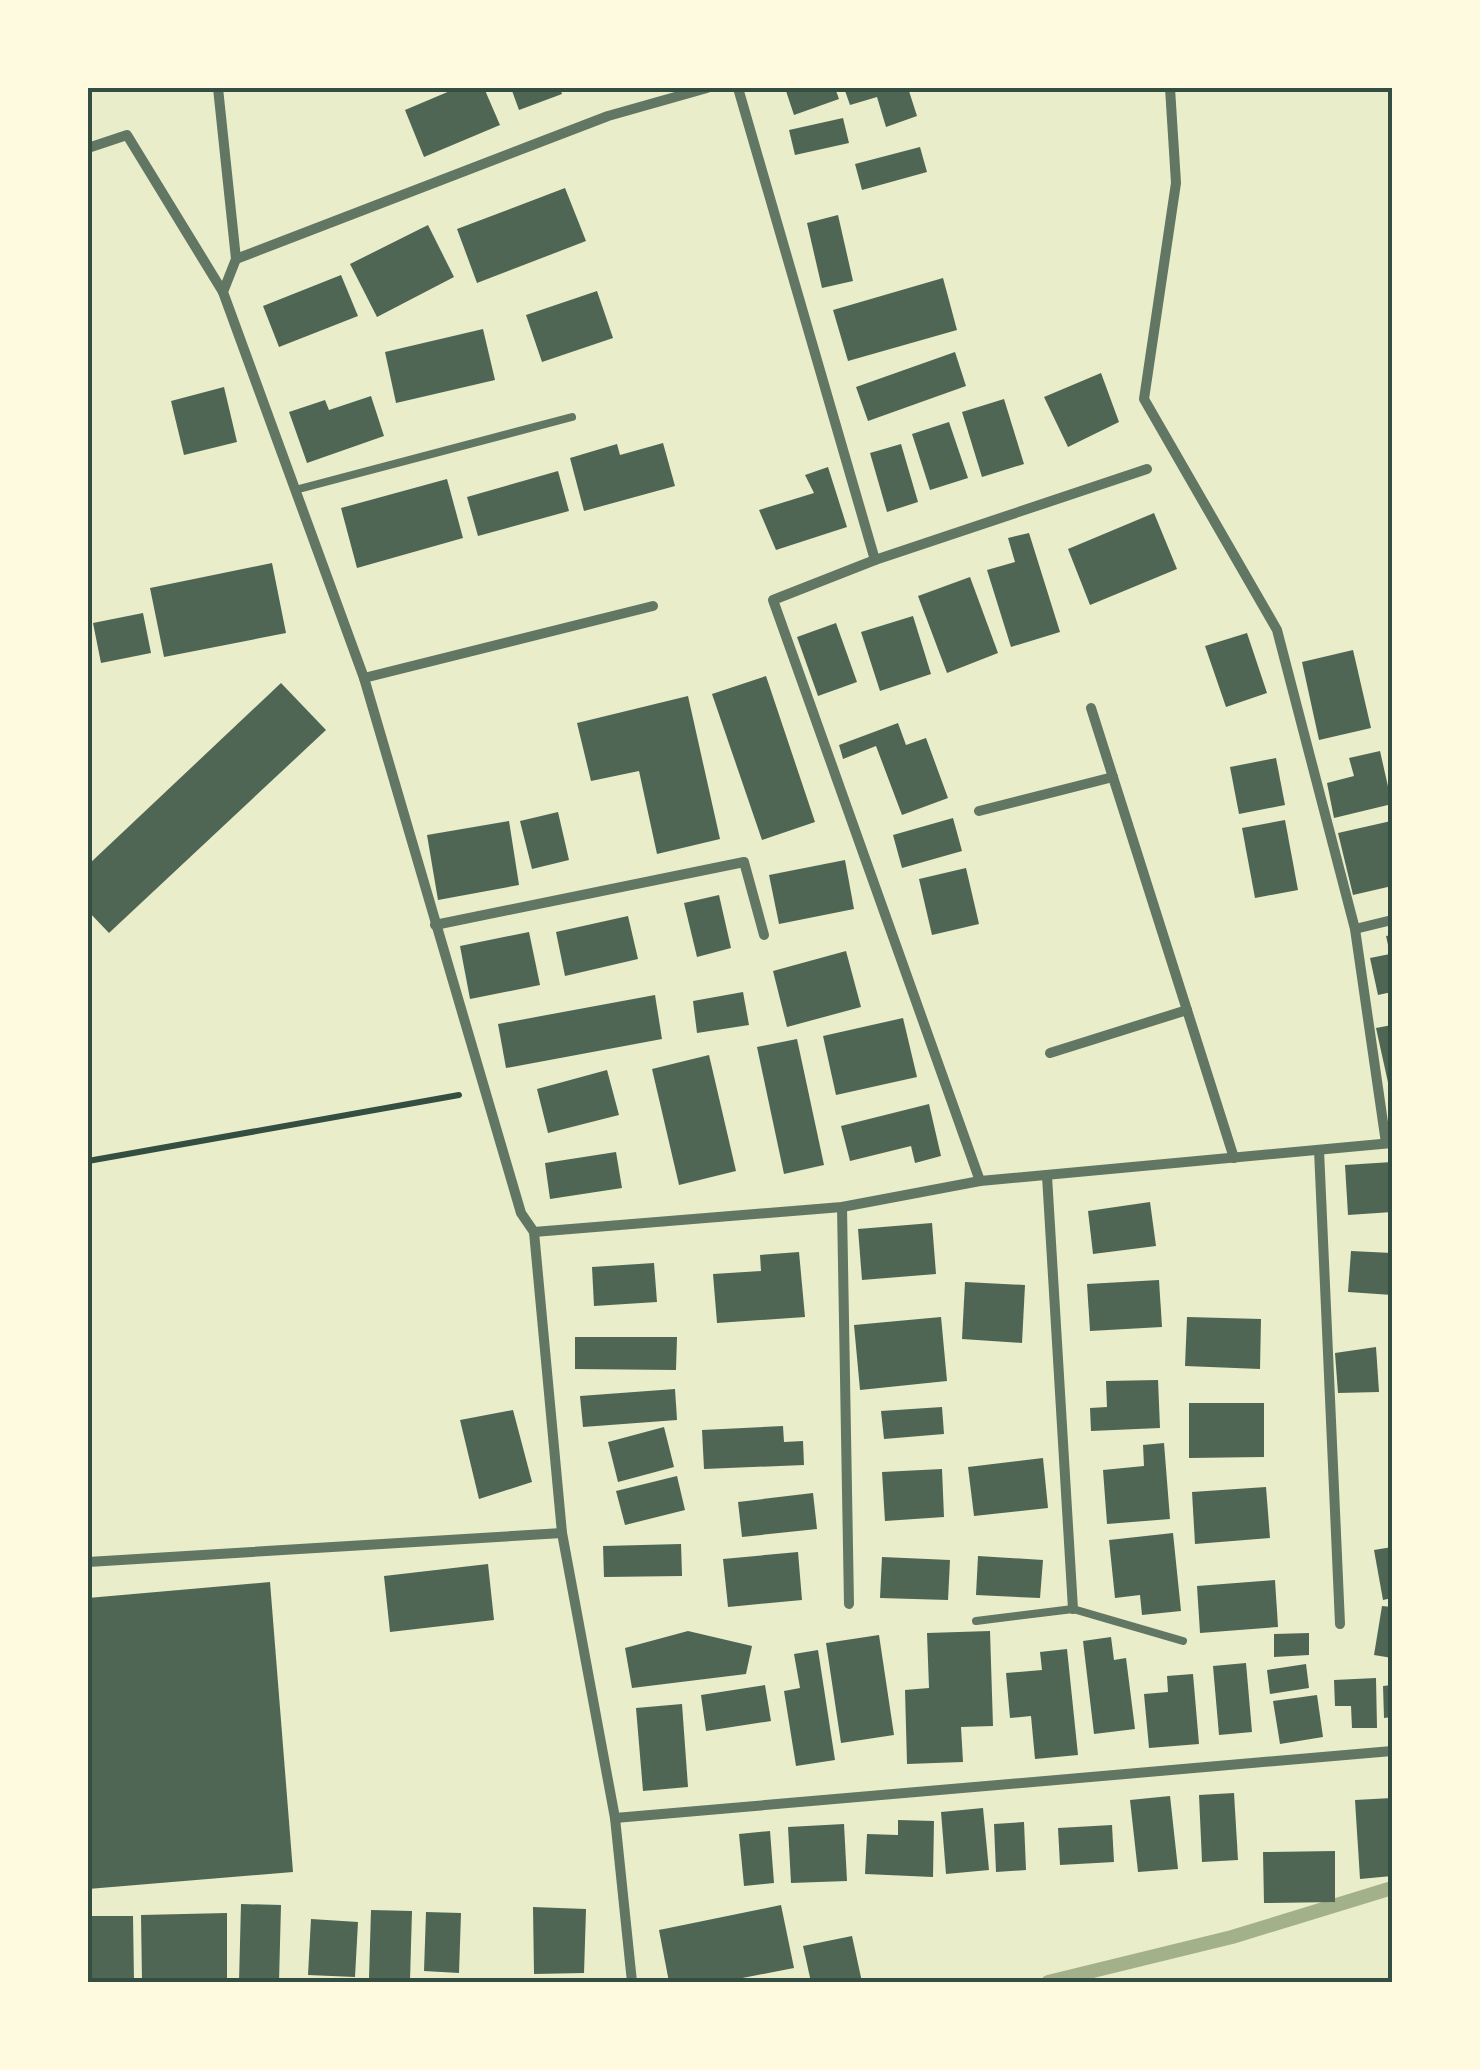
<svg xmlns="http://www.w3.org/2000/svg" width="1480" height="2070" viewBox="0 0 1480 2070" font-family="Raleway,sans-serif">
<rect width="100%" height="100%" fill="#e9edc9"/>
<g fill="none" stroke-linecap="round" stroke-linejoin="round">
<!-- stream -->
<polyline stroke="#a3b18a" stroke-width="14" points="1048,1982 1232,1937 1392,1888"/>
</g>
<!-- building -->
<g fill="#4f6655">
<polygon points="457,88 484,88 500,125 424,157 405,110"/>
<polygon points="511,88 560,88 562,94 519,110"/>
<polygon points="785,88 835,88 839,99 794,115"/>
<polygon points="844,88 908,88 917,116 886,127 877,97 850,105"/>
<polygon points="843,118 849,143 795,155 789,130"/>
<polygon points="920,147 927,172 862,190 855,164"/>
<polygon points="565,188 586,241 477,283 457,229"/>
<polygon points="838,215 853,281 822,288 807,223"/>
<polygon points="428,225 454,277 377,317 350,264"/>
<polygon points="341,275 358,316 279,347 263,306"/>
<polygon points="943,278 957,330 848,361 833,310"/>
<polygon points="597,291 613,338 542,362 526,315"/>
<polygon points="483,329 495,380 396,403 385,352"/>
<polygon points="955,352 966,386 868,421 856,387"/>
<polygon points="1101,373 1119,422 1068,447 1044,397"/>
<polygon points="224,387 237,442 184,455 171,401"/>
<polygon points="371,396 384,436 307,463 289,412 325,400 329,410"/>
<polygon points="1004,399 1024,464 982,477 962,412"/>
<polygon points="949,422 968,478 930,490 912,434"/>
<polygon points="663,443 675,486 584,511 570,458 617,444 620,455"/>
<polygon points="901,444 918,502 887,512 870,453"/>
<polygon points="828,467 847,527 776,550 759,510 814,493 805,475"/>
<polygon points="558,471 569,511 478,536 467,497"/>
<polygon points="447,479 463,538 357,568 341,508"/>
<polygon points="1154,513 1177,569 1090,605 1068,549"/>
<polygon points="1029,533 1060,632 1011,647 987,570 1015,562 1008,538"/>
<polygon points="272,563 286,633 164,657 150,588"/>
<polygon points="970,577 998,653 947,673 918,596"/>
<polygon points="143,613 151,653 101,663 93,623"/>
<polygon points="913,616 931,674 880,691 861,632"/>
<polygon points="836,623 857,682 818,696 797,637"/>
<polygon points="1247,633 1267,693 1226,707 1205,646"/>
<polygon points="1353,650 1371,728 1319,740 1302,662"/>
<polygon points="766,676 815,822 762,840 712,694"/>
<polygon points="281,683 326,730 109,933 88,911 88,865"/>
<polygon points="688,696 720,839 657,854 639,771 591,781 577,723"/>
<polygon points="898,723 906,745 926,738 948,798 902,815 876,746 843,759 839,745"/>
<polygon points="1380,751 1392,804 1334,818 1327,783 1354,776 1349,758"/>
<polygon points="1276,758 1285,805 1239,814 1230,767"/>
<polygon points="558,812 569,860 532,869 520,821"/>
<polygon points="953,818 962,851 902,868 893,835"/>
<polygon points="1285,820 1298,890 1255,898 1242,828"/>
<polygon points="509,821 519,885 438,900 427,835"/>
<polygon points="1391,821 1392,886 1353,895 1338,833"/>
<polygon points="845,860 854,909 779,924 769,875"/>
<polygon points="966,868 979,924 932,935 919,879"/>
<polygon points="719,895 731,948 697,957 684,903"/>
<polygon points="628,916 638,959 565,976 556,932"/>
<polygon points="529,932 540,985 470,999 460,946"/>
<polygon points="1392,935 1392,992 1378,995 1370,958 1390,954 1386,936"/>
<polygon points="846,951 861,1007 787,1027 773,971"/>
<polygon points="743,992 749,1025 697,1033 693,1001"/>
<polygon points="655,995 662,1039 506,1068 498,1024"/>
<polygon points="903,1018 917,1077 836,1095 823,1036"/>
<polygon points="1392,1025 1392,1096 1391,1096 1376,1028"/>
<polygon points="797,1039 824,1165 784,1174 757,1047"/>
<polygon points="709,1055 736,1171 679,1185 652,1069"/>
<polygon points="607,1070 619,1115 548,1133 537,1089"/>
<polygon points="929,1104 941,1156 915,1163 911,1146 850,1161 841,1126"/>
<polygon points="616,1152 622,1188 550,1199 545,1163"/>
<polygon points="1392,1162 1392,1212 1348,1215 1345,1165"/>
<polygon points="1150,1202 1156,1246 1093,1254 1088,1211"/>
<polygon points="932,1223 936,1274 862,1280 858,1229"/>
<polygon points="1351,1251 1392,1253 1392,1295 1348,1292"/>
<polygon points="799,1252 805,1317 717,1323 713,1274 761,1271 760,1255"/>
<polygon points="654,1263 657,1302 594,1306 592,1267"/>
<polygon points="1159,1280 1162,1327 1090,1331 1087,1284"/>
<polygon points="965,1282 1025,1285 1022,1343 962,1339"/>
<polygon points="941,1317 947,1381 860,1390 854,1325"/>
<polygon points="1187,1317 1261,1319 1260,1369 1185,1366"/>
<polygon points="575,1337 677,1337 676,1370 575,1369"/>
<polygon points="1376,1347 1379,1392 1338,1393 1335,1353"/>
<polygon points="1158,1380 1160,1428 1091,1431 1090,1408 1107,1407 1106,1381"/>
<polygon points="675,1389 677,1420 583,1427 580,1396"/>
<polygon points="1189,1403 1264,1403 1264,1457 1189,1458"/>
<polygon points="942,1407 944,1434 884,1439 881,1411"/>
<polygon points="513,1410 532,1482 479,1499 460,1420"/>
<polygon points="783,1426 784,1442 803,1441 804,1465 704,1469 702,1430"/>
<polygon points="664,1427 674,1467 618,1482 608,1442"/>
<polygon points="1164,1443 1170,1519 1107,1524 1103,1470 1144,1466 1143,1445"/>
<polygon points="1043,1458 1048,1508 974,1516 968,1467"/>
<polygon points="942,1469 944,1517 885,1521 882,1472"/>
<polygon points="677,1476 685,1510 625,1525 616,1491"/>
<polygon points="1266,1487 1270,1538 1195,1544 1192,1492"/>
<polygon points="813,1493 817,1529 742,1537 738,1502"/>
<polygon points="1173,1533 1181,1611 1142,1615 1140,1595 1115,1598 1109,1540"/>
<polygon points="681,1544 682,1576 604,1577 603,1546"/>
<polygon points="1392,1547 1392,1598 1383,1600 1374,1550"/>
<polygon points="798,1552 802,1600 728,1607 723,1559"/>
<polygon points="978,1556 1043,1560 1040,1598 976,1595"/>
<polygon points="882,1557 950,1560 948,1600 880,1598"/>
<polygon points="488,1564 494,1620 390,1632 384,1576"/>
<polygon points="1275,1580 1278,1627 1200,1633 1197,1586"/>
<polygon points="270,1582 293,1872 88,1889 88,1598"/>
<polygon points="1382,1606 1392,1607 1392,1658 1374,1655"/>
<polygon points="688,1631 752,1646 746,1674 632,1688 625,1648"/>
<polygon points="990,1631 993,1726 961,1727 963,1762 907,1764 905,1690 929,1688 927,1633"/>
<polygon points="1309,1633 1309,1655 1274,1657 1274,1634"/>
<polygon points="879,1635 894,1735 841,1743 826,1643"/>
<polygon points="1111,1637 1114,1660 1126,1658 1135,1729 1094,1734 1083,1641"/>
<polygon points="1067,1649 1078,1755 1035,1759 1031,1716 1010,1718 1006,1673 1042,1670 1040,1652"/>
<polygon points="818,1650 835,1760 796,1766 784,1691 800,1688 794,1654"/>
<polygon points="1246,1663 1252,1732 1219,1735 1213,1666"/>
<polygon points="1306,1664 1309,1688 1270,1694 1267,1670"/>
<polygon points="1193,1674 1199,1744 1149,1748 1144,1694 1168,1692 1167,1676"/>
<polygon points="1376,1678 1377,1728 1352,1728 1351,1706 1335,1706 1334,1680"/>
<polygon points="765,1685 771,1721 706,1731 701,1695"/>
<polygon points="1392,1685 1392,1717 1384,1718 1383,1686"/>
<polygon points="1317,1695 1323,1737 1280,1744 1273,1701"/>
<polygon points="682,1704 688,1787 643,1791 636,1708"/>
<polygon points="1234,1793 1238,1860 1202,1862 1199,1795"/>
<polygon points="1170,1796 1178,1869 1138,1872 1130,1800"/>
<polygon points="1392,1798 1392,1876 1360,1879 1355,1800"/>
<polygon points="983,1808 989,1870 946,1874 941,1812"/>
<polygon points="898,1820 934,1821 933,1877 865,1874 867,1834 898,1835"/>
<polygon points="1024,1822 1026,1870 996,1872 994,1824"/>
<polygon points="844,1824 847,1881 791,1883 788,1827"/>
<polygon points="1112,1825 1114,1862 1060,1865 1058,1828"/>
<polygon points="770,1831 774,1883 744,1886 739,1834"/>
<polygon points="1335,1851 1335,1902 1264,1903 1263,1852"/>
<polygon points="241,1904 281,1905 279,1982 239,1982"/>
<polygon points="781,1905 794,1968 722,1982 669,1982 659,1930"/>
<polygon points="533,1907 586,1909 584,1973 534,1974"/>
<polygon points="371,1910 412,1911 410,1980 369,1978"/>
<polygon points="426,1912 461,1913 459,1973 424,1971"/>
<polygon points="227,1913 227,1982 142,1982 141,1915"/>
<polygon points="88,1916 133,1916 134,1982 88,1982"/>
<polygon points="311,1919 358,1922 355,1977 308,1975"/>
<polygon points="852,1936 862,1982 811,1982 803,1946"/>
</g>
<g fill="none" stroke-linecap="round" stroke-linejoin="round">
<!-- path -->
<polyline stroke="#344e41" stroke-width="6" points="88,1161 459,1095"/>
<!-- service -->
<g stroke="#617663" stroke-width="8">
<polyline points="295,490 572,417"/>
<polyline points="976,1621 1073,1609 1183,1641"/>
</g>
<!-- minor -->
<g stroke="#617663" stroke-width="10">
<polyline points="218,88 236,259 223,292 364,678 521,1213 534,1232 562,1533 615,1818 632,1982"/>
<polyline points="738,88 875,560"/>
<polyline points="1170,88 1176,183 1144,399 1277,630 1355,929"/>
<polyline points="88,148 127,135 223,292"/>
<polyline points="236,259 608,116 707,88"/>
<polyline points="364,678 653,606"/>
<polyline points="1091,708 1234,1158"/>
<polyline points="979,811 1113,777"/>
<polyline points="435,925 744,862 764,935"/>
<polyline points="1050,1053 1187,1010"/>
<polyline points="1386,1143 1355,929 1392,920"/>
<polyline points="1319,1150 1340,1624"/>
<polyline points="1047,1176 1073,1609"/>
<polyline points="980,1181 773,600 875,560 1147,469"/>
<polyline points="842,1207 849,1604"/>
<polyline points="534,1232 842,1207 980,1181 1392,1143"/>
<polyline points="88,1562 562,1533"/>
<polyline points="615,1818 1392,1751"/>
</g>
</g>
<!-- border -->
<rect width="1480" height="2070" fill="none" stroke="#fefae0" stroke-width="180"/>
<rect x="90" y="90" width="1300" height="1890" fill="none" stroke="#344e41" stroke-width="4"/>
</svg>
